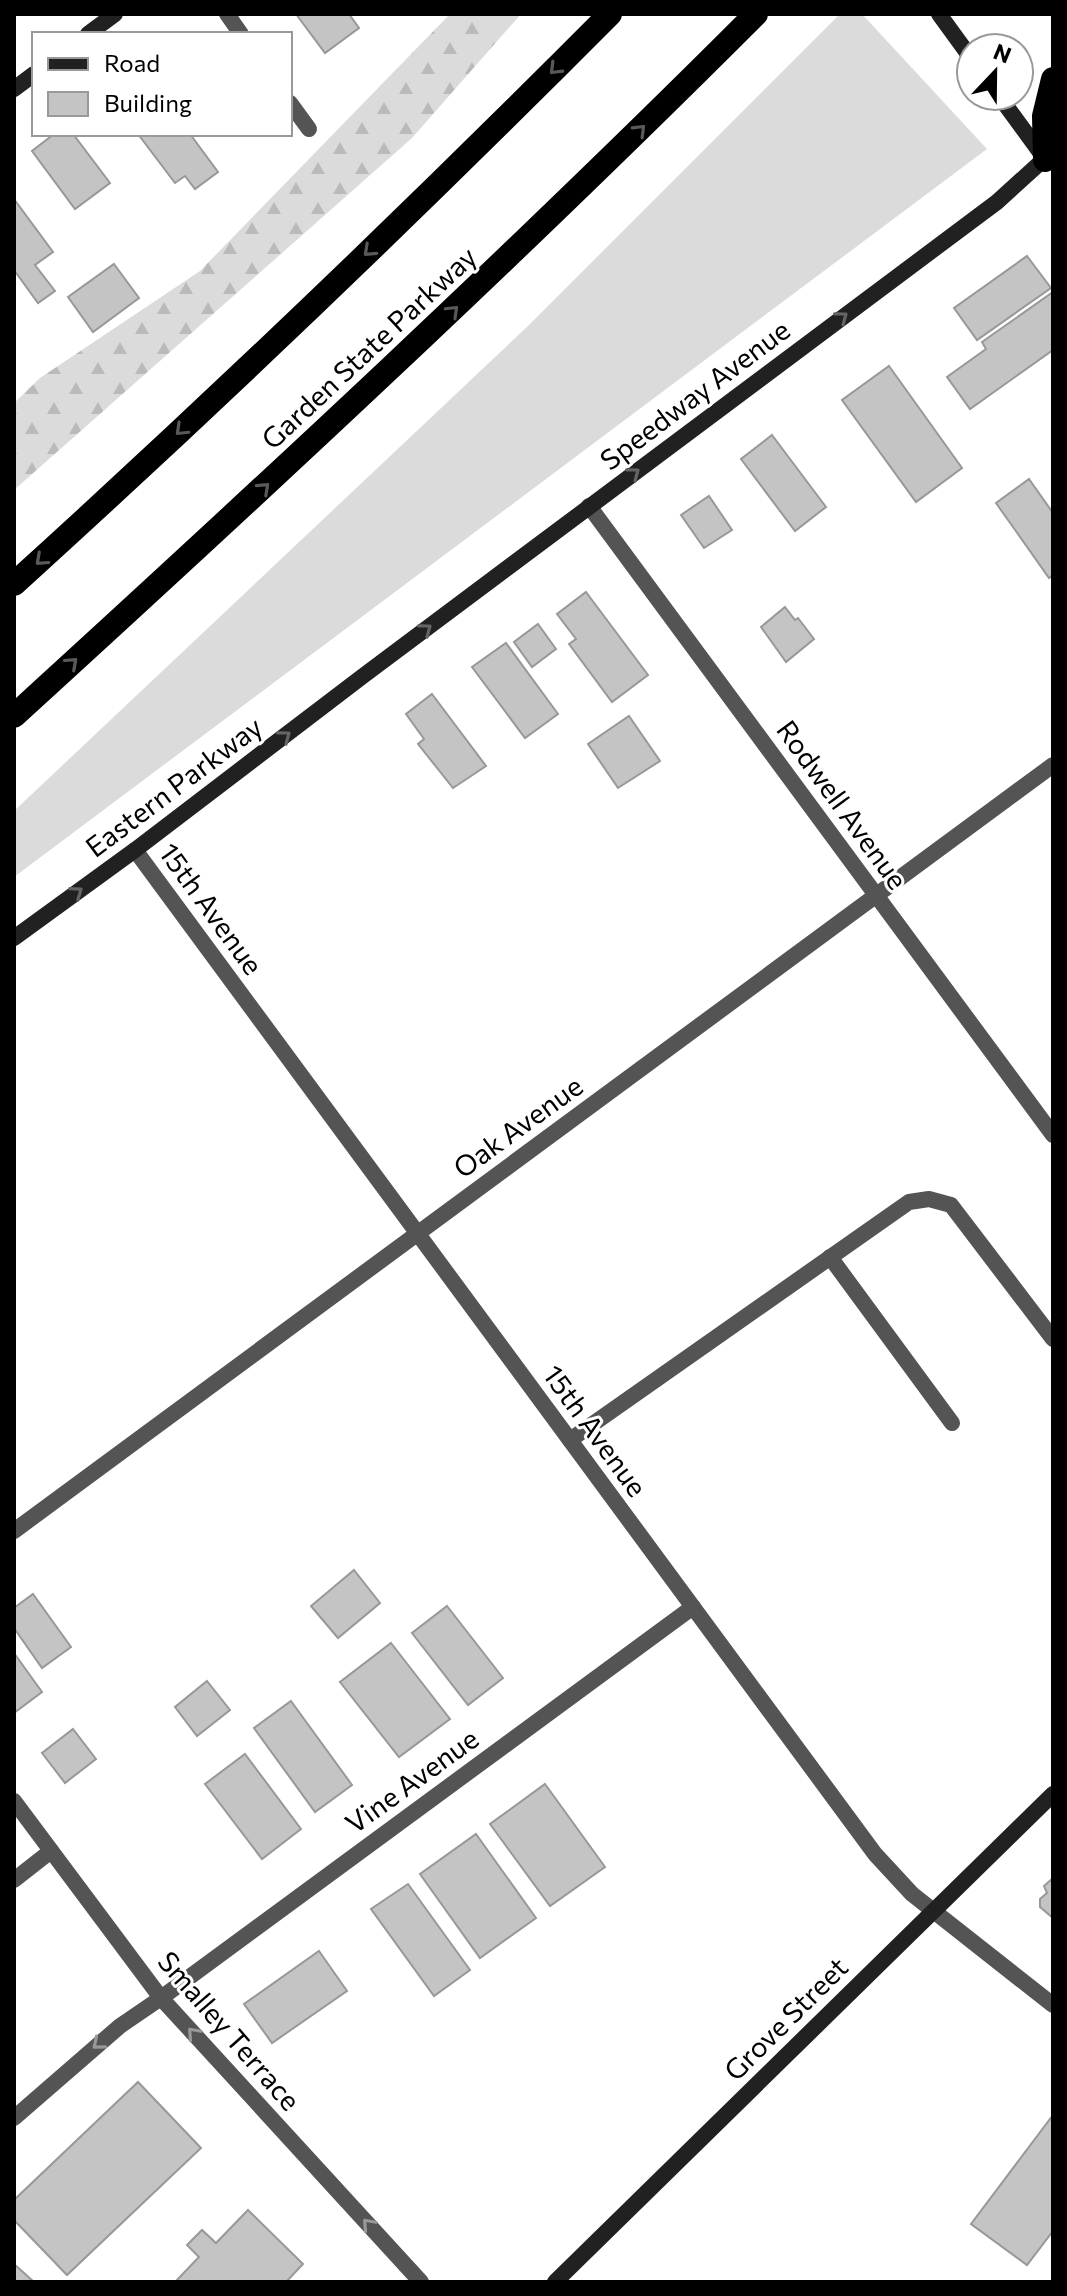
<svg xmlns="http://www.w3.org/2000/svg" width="1067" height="2296" viewBox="0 0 1067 2296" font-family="Commissioner,sans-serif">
<defs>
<pattern id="forest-firs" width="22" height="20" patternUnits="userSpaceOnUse" patternTransform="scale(2)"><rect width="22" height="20" fill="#dbdbdb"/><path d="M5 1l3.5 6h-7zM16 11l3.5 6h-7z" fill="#bababa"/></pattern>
</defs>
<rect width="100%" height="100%" fill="#fff"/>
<!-- grass -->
<polygon fill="#dbdbdb" points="840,14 862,14 987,149 14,877 14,811 528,326"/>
<!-- forest -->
<polygon fill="url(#forest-firs)" points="450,14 521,14 412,138 14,490 14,403 40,378 200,271"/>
<!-- building -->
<g fill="#c4c4c4" stroke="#989898" stroke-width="2">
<polygon points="296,14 349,14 359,28 325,53"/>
<polygon points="54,134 73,134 110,183 75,209 32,151"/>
<polygon points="138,134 190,134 218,172 195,189 185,176 175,183"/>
<polygon points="14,199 53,252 35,265 55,291 38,303 14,270"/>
<polygon points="1027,256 1051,288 977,340 954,308"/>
<polygon points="114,264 139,298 93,332 68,297"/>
<polygon points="1053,292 1053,350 970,409 947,377 986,349 982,342"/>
<polygon points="889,366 962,468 916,502 842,400"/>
<polygon points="772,435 826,507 795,531 741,459"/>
<polygon points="1029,479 1053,513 1053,575 1049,578 996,503"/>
<polygon points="709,496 732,530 704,548 681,515"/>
<polygon points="586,592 648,675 612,702 569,644 576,639 557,614"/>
<polygon points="785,607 795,620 798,618 814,639 786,662 761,627"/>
<polygon points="538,624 556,649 532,667 514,642"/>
<polygon points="506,643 558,714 525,738 472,667"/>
<polygon points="432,694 486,766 453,788 418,744 424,739 406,714"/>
<polygon points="629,716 660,761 618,788 588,744"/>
<polygon points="354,1570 380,1603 338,1638 311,1606"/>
<polygon points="33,1594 71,1647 42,1668 14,1628 14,1608"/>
<polygon points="447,1606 503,1678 468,1705 412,1633"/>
<polygon points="391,1643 450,1719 399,1757 340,1682"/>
<polygon points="14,1653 42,1692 14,1713"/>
<polygon points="207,1681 230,1710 197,1736 175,1707"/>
<polygon points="291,1701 352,1785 315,1812 254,1728"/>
<polygon points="73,1729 96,1759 65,1783 42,1753"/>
<polygon points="245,1754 301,1829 262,1859 205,1784"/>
<polygon points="545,1784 605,1867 550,1906 490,1824"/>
<polygon points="476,1834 536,1918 480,1958 420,1874"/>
<polygon points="1053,1878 1053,1918 1040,1907 1040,1899 1047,1893 1044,1886"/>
<polygon points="408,1884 470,1970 434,1996 371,1909"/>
<polygon points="319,1951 347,1991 272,2043 244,2004"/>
<polygon points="138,2082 201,2148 67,2275 14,2220 14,2200"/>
<polygon points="1053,2115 1053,2231 1027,2265 971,2224"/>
<polygon points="248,2210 303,2264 286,2282 175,2282 199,2257 187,2245 202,2230 216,2243"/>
<polygon points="14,2264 34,2282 14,2282"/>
</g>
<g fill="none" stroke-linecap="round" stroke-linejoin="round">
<!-- lane -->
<g stroke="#545454" stroke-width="16">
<polyline points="14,1880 51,1851"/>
<polyline points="14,2118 120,2026 161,1998"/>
</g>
<!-- street -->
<g stroke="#545454" stroke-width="16">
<polyline points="227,14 241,34"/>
<polyline points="290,103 309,129"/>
<polyline points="589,506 1053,1135"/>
<polyline points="135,850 875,1854 912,1894 1053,2005"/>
<polyline points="830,1257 952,1423"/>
<polyline points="570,1440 909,1202 929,1199 951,1205 1053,1339"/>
<polyline points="14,1531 1053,765"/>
<polyline points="14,1801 161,1998 421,2282"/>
<polyline points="161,1998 693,1607"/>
</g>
<!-- secondary -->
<g stroke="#212121" stroke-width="16">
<polyline points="939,14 971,58"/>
<polyline points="88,34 115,14"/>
<polyline points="14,89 34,74"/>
<polyline points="999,96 1045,159"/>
<polyline points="14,938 135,850 363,676 997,202 1052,152"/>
<polyline points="555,2282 1053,1794"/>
</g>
<!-- highway -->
<g stroke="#000" stroke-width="24">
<polyline points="1045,160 1044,116 1053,79"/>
<path d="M14 584C218 399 416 209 610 14"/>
<path d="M14 716C266 486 515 255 756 14"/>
</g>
</g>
<!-- one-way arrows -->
<defs><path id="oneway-chevron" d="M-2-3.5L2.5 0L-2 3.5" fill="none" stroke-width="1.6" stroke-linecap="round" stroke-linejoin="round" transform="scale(2)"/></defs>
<g stroke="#595959">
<use href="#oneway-chevron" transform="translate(555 69) rotate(135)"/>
<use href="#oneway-chevron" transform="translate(640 130) rotate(-45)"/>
<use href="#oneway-chevron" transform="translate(369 251) rotate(137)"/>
<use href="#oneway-chevron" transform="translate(453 311) rotate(-44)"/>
<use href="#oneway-chevron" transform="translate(181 430) rotate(136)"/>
<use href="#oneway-chevron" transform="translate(264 488) rotate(-43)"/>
<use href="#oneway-chevron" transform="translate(41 560) rotate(138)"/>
<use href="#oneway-chevron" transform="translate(72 663) rotate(-42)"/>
</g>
<g stroke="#646464">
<use href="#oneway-chevron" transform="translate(842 317) rotate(-37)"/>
<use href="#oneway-chevron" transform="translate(634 473) rotate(-37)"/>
<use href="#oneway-chevron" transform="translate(426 629) rotate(-37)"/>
<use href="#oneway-chevron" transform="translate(285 736) rotate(-37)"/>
<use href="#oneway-chevron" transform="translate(77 892) rotate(-36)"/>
</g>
<g stroke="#989898">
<use href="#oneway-chevron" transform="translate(193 2033) rotate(-132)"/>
<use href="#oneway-chevron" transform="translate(98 2044) rotate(140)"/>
<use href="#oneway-chevron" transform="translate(368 2224) rotate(-132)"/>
</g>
<g text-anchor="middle" stroke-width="6" stroke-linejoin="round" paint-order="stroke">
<!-- street labels -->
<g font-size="28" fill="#000" stroke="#fff">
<text transform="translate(369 348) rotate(-43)" y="10">Garden State Parkway</text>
<text transform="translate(695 395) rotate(-37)" y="10">Speedway Avenue</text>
<text transform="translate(174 787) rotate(-37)" y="10">Eastern Parkway</text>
<text transform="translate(842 805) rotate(54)" y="10">Rodwell Avenue</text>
<text transform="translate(211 909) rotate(54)" y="10">15th Avenue</text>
<text transform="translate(518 1127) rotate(-36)" y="10">Oak Avenue</text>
<text transform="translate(595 1431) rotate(54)" y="10">15th Avenue</text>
<text transform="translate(412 1781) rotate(-36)" y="10">Vine Avenue</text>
<text transform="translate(786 2019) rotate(-45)" y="10">Grove Street</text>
<text transform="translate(229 2031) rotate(49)" y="10">Smalley Terrace</text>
</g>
</g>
<!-- border -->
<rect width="1067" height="2296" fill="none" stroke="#000000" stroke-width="32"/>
<!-- legend -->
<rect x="32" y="32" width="260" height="104" fill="#ffffff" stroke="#999999" stroke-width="2"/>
<rect x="48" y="58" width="40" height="12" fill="#212121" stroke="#999999" stroke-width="2"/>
<text x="104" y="72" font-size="24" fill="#000000">Road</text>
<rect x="48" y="92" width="40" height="24" fill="#c4c4c4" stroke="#999999" stroke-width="2"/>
<text x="104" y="112" font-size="24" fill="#000000">Building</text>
<!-- north arrow -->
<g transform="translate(995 72) rotate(22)"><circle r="38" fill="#ffffff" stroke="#999999" stroke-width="2"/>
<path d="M0-6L14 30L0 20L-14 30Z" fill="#000000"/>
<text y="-12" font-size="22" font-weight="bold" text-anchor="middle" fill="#000000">N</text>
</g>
</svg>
